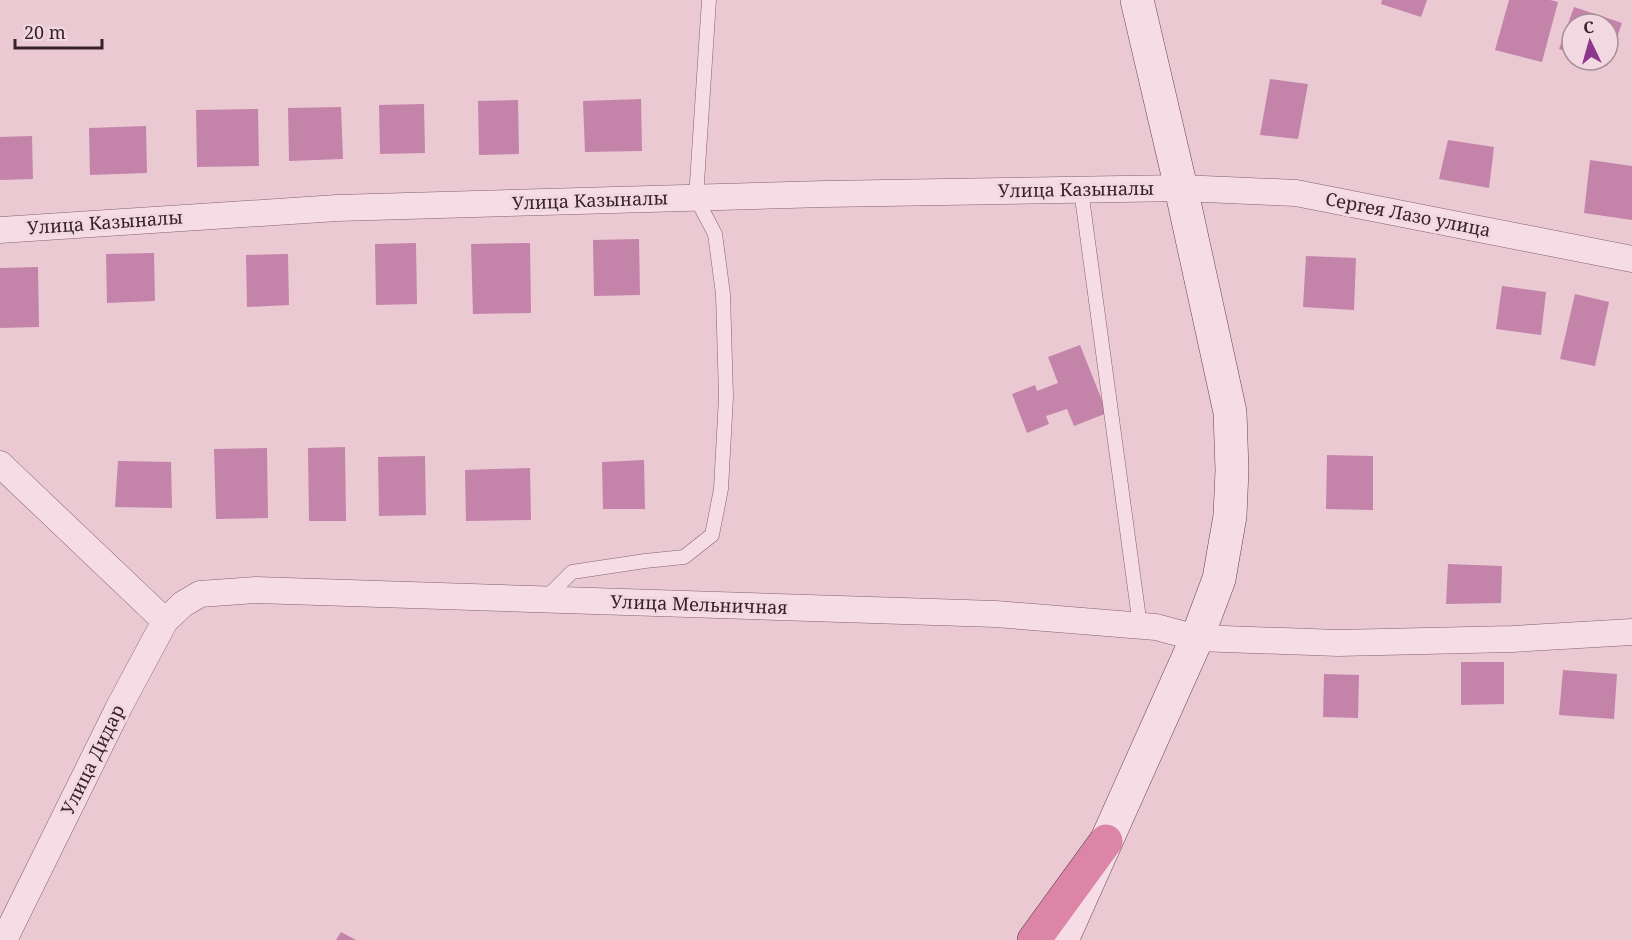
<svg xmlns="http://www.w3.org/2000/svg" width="1632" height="940" viewBox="0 0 1632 940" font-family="'Noto Serif',serif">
<rect width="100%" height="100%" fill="#eac9d3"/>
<!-- building -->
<g fill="#c483a9">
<polygon points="1382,0 1427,0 1421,17 1381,4"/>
<polygon points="1509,0 1550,0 1558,2 1542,62 1495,50"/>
<polygon points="1574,7 1622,23 1607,66 1590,60 1608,60 1608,24 1572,24 1572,54 1559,49"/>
<polygon points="1270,79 1308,84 1298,139 1260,135"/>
<polygon points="641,99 642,151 585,152 583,101"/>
<polygon points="518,100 519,154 479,155 478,101"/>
<polygon points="424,104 425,153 380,154 379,105"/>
<polygon points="341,107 343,159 289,161 288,108"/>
<polygon points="258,109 259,166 197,167 196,110"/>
<polygon points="146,126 147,173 90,175 89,128"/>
<polygon points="32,136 33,179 0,180 0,137"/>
<polygon points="1448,140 1494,147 1489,188 1439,179"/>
<polygon points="1590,160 1632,166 1632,220 1584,213"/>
<polygon points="639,239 640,295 594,296 593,240"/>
<polygon points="416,243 417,304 376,305 375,244"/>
<polygon points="530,243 531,313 473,314 471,244"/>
<polygon points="154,253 155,301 107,303 106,254"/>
<polygon points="288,254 289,305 247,307 246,255"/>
<polygon points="1306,256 1356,258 1354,310 1303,307"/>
<polygon points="38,267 39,327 0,328 0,268"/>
<polygon points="1502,286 1546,292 1541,335 1496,329"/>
<polygon points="1575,294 1609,302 1595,366 1560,359"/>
<polygon points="1080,345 1107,413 1074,426 1067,409 1046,416 1049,424 1027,433 1012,394 1035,385 1037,391 1058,383 1048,357"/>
<polygon points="345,447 346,521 309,521 308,448"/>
<polygon points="267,448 268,518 216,519 214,449"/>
<polygon points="1327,455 1373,456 1373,510 1326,509"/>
<polygon points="425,456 426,515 379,516 378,457"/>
<polygon points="644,460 645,509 603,509 602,462"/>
<polygon points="118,461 171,462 172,508 115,507"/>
<polygon points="530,468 531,520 466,521 465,470"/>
<polygon points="1448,564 1502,566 1501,603 1446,604"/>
<polygon points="1461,662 1504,662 1504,704 1461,705"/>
<polygon points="1563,670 1617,674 1614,719 1559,715"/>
<polygon points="1324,674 1359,675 1358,718 1323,717"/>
<polygon points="341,932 356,940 336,940"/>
</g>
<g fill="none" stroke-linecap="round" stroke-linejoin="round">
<!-- service casing -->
<g stroke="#856071" stroke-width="15">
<g id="service">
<polyline points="1081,190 1140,626"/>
<polyline points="545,599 572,572 645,561 684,557 712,535 721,489 726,397 723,294 715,234 696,198 709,0"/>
</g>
</g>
<!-- minor casing -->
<g stroke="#856071" stroke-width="27">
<g id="minor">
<polyline points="0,230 337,208 825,194 1181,188 1296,193 1632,259"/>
<polyline points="0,464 165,621"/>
<polyline points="4,940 119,707 165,621 183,604 200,594 256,590 996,614 1156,627 1197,638 1338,643 1512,639 1632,632"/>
</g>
</g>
<!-- secondary casing -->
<g stroke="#674355" stroke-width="34">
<polyline id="secondary" points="1062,940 1197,638 1219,579 1230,516 1232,470 1230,412 1181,188 1137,0"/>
</g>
<!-- trunk casing -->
<g stroke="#533344" stroke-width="34">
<polyline id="trunk" points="1034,940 1106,841"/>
</g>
<!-- service -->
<use href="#service" stroke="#f6dce4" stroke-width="14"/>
<!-- minor -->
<use href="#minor" stroke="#f6dce4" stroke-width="26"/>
<!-- secondary -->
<use href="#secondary" stroke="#f6dce4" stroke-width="33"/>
<!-- trunk -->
<use href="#trunk" stroke="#dc85a7" stroke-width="33"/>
</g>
<g text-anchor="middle" stroke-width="6" stroke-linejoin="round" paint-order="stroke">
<!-- street labels -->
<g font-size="18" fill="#37222d" stroke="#f2d8e0">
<text transform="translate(1076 190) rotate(-1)" y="6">Улица Казыналы</text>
<text transform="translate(590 201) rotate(-2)" y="6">Улица Казыналы</text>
<text transform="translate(1408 215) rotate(11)" y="6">Сергея Лазо улица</text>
<text transform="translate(105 223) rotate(-4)" y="6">Улица Казыналы</text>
<text transform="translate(699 605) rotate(2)" y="6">Улица Мельничная</text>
<text transform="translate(93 760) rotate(-64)" y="6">Улица Дидар</text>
</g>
</g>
<!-- north arrow -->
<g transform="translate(1590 42) rotate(355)"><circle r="28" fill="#f2d8e0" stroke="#a78f98" stroke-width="1.5"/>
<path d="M0-4.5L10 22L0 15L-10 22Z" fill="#8d368e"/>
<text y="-9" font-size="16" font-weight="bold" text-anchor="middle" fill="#37222d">С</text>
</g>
<!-- scale -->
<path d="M15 39v9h87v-9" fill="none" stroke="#37222d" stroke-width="3"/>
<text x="24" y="39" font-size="18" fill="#37222d" stroke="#f2d8e0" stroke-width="4.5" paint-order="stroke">20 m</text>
</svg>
